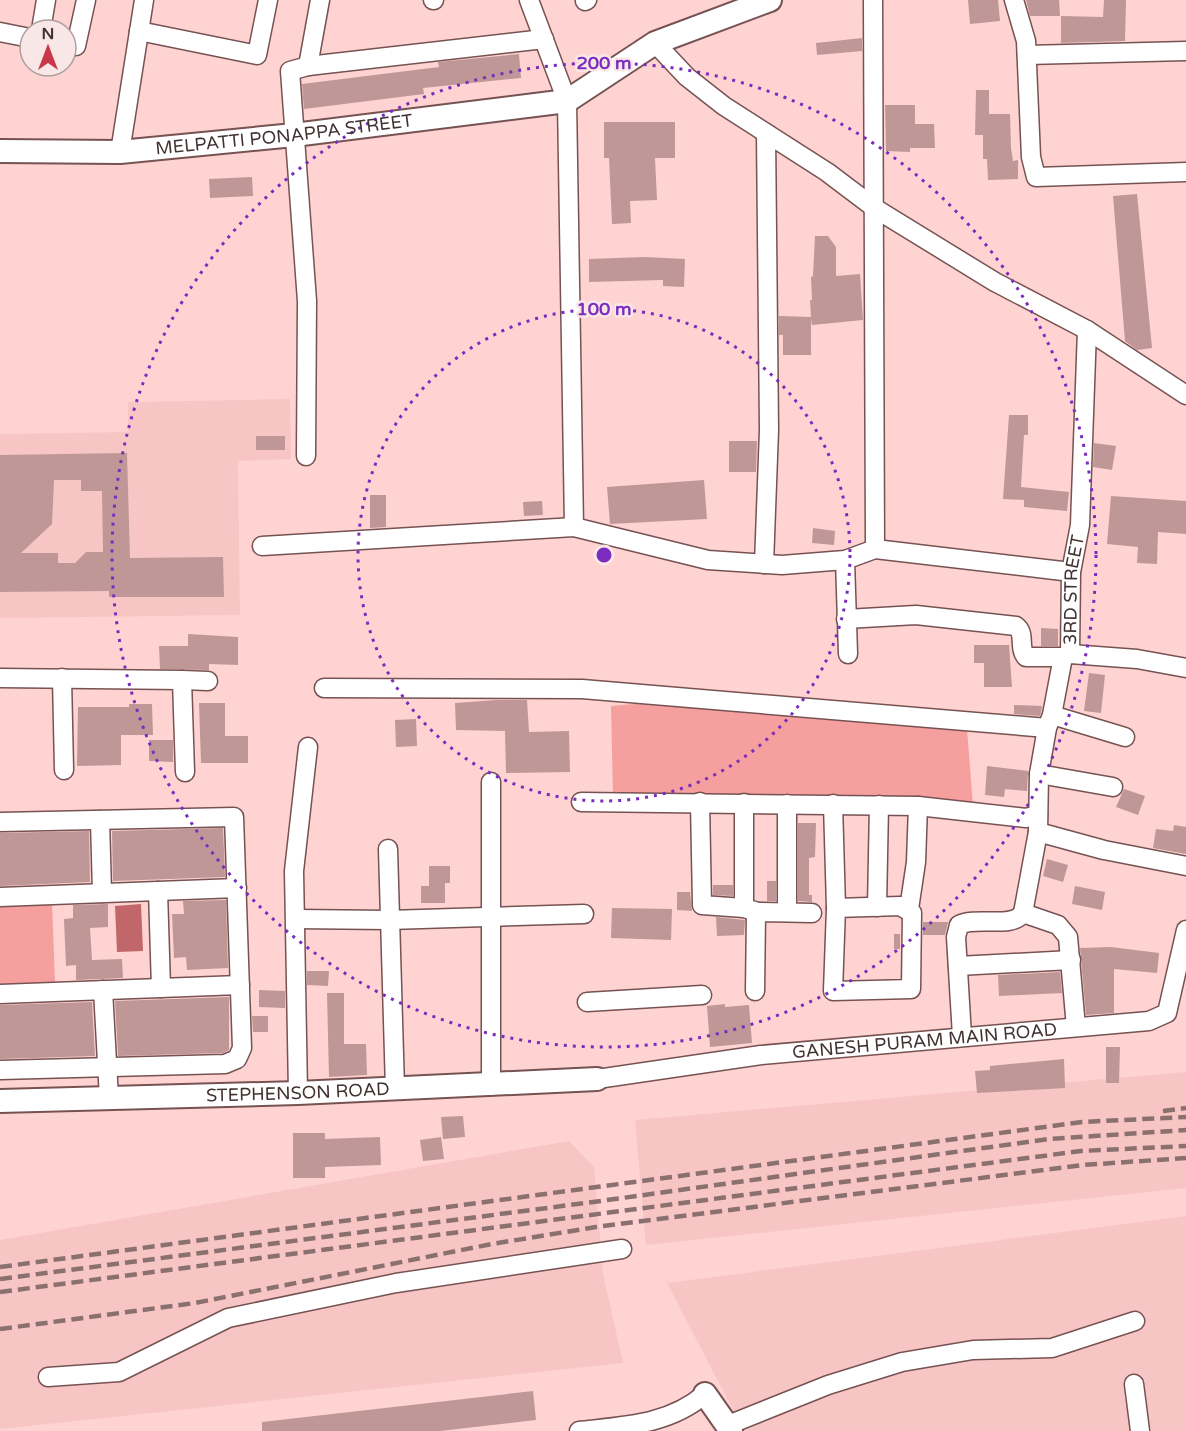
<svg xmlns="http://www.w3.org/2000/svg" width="1186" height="1431" viewBox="0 0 1186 1431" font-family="'Varela Round',sans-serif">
<rect width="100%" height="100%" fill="#fed3d2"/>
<!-- built -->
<g fill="#f8c5c5">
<polygon points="290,399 291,459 238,461 240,615 0,618 0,434 128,432 128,402"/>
<polygon points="1186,1072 1186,1188 646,1245 635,1120"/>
<polygon points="569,1141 594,1167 603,1274 623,1363 0,1429 0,1240"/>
<polygon points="1186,1216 1186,1431 744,1431 667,1283"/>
</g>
<!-- green -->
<g fill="#f59f9f">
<polygon points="645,703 967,729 973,806 613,796 611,706"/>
<polygon points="52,903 55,983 0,985 0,904"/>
</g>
<!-- water -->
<polygon fill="#c26769" points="141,904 143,951 117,952 115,906"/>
<!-- building -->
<g fill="#bf9797" fill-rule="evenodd">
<polygon points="968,0 998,0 1000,21 970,24"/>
<polygon points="1026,0 1059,0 1060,16 1030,16"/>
<polygon points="1104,0 1126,0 1125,41 1061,43 1061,16 1103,17"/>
<polygon points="862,38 862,51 817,55 816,43"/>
<polygon points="519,54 521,78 423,88 424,94 304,109 302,84 439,67 438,62"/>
<polygon points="976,90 989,90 989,114 1010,114 1011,148 1013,161 1018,160 1018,179 988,180 987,159 983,159 983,135 975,135"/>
<polygon points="885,105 915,105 915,124 934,124 935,148 910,148 910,152 886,151"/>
<polygon points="604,122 675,122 675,158 655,158 657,200 630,201 631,223 612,224 609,158 604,158"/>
<polygon points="252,177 253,196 210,198 209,179"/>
<polygon points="1137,194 1152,348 1137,350 1125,341 1113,196"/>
<polygon points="815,236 828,236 836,247 836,276 860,274 863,320 812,325 811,319 811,355 783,355 783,335 779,335 779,316 811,317 810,300 812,300 811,277 813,276"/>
<polygon points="645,257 685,259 684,287 663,286 663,280 589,282 589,259"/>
<polygon points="1009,415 1028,415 1028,435 1024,435 1021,487 1069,492 1067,511 1024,507 1024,500 1003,499"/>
<rect x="256" y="436" width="29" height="14"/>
<polygon points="729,441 757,441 756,472 729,472"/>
<polygon points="1094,443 1116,446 1112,470 1093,467"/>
<path d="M127 453 130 558 223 557 224 597H109V591L0 592V455ZM54 480H81V491H102L103 552H86L75 563H58V553H21L52 524Z"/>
<polygon points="704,480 707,519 610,524 607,487"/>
<polygon points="370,495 386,495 386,527 370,528"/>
<polygon points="1111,496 1186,501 1186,534 1158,532 1157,564 1137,563 1138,547 1107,544"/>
<polygon points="542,501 543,515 524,516 523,502"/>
<polygon points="813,528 835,531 834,545 812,543"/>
<polygon points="1041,628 1058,629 1058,646 1041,646"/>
<polygon points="188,634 238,637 238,665 209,664 209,670 160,669 159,646 188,646"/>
<polygon points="974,645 1009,645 1012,687 984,687 984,663 974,663"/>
<polygon points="1089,673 1105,675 1101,713 1084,711"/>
<polygon points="496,700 527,700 529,732 569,731 570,772 506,773 505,731 456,730 455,703"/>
<polygon points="199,703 225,703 225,736 248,736 248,763 201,763"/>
<polygon points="129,704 152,704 153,735 121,735 121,765 77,766 78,707 129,707"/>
<polygon points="1014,705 1042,706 1041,712 1040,716 1014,714"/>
<polygon points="416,719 417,746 396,747 395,720"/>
<polygon points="149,740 173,740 173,762 149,761"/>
<polygon points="987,766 1028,771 1027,791 1005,789 1004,797 985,795"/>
<polygon points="1124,789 1145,796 1138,815 1116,807"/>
<polygon points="798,823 816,823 815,857 809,858 809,895 812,895 812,902 798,901"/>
<polygon points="1174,825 1186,827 1186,854 1153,848 1156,829 1173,831"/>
<polygon points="223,828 225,877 113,881 112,831"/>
<polygon points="89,831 90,882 0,886 0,833"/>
<polygon points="1047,859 1068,865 1063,882 1043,876"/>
<polygon points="429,866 450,866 450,883 445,883 445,903 421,903 421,886 429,886"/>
<rect x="767" y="881" width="9" height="20"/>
<polygon points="713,885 733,885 733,896 713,895"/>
<polygon points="1075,886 1105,892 1102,910 1072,904"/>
<polygon points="677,892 690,892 692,911 677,910"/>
<polygon points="226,900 228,968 187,970 186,957 174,958 172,914 184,914 183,901"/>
<polygon points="108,904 108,927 90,928 92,960 122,959 123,978 76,980 76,965 66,966 64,919 73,918 73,905"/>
<polygon points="612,908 672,909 671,940 611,938"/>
<polygon points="716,917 745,920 744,935 717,936"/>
<polygon points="923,922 948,922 945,935 923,935"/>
<rect x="894" y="934" width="6" height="15"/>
<polygon points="1111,947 1159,953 1157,973 1114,969 1114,1013 1086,1015 1080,948"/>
<polygon points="307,971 329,971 328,986 307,985"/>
<polygon points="1060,972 1062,993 999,996 998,975"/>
<polygon points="259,990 285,991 285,1008 259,1007"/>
<polygon points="327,993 344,993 344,1044 366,1044 367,1075 329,1077"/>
<polygon points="229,997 229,1050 223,1053 118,1056 115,1001"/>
<polygon points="92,1002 95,1056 0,1059 0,1005"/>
<polygon points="725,1004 725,1007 749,1005 752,1043 710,1047 707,1006"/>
<polygon points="252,1016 268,1016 268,1032 253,1032"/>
<polygon points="1106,1047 1120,1047 1119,1083 1106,1083"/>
<polygon points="1064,1059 1065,1088 977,1093 975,1071 990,1070 990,1066"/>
<polygon points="463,1116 465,1137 443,1139 441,1117"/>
<polygon points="293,1133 325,1133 325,1139 380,1137 381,1165 325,1167 325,1178 293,1178"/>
<polygon points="441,1137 444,1159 423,1161 420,1140"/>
<polygon points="533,1391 536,1420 440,1431 262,1431 262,1422"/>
</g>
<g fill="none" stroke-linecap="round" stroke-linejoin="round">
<!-- minor casing -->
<g stroke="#765252" stroke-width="21">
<g id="minor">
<polyline points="433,0 434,0"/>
<polyline points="529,0 567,101 574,527"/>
<polyline points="873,0 875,549"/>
<polyline points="1014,0 1026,41 1031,157 1036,177 1186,172"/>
<polyline points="585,1 587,0"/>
<polyline points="41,30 46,0"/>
<polyline points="139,31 257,55 268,0"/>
<polyline points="0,32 30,38"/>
<polyline points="655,43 687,77 724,106 827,172 876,209 995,282 1087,330 1186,395"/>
<polyline points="66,44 76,46 86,0"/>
<polyline points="1027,55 1186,51"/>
<polyline points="308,66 320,0"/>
<polyline points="120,152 144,0"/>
<polyline points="306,456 307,301 290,71 308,66 544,39"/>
<polyline points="262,546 574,527 708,560 782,565 845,560 875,549 1071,572"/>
<polyline points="845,560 848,654"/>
<polyline points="764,564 769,430 766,133"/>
<path d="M846 619 916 615 1016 626C1026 633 1018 648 1026 657H1063"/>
<polyline points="1070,654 1137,659 1186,668"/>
<polyline points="0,678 182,680 185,772"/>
<polyline points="62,678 64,770"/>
<polyline points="182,680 208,681"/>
<polyline points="324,688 582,689 1047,728"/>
<polyline points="1052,715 1125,737"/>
<polyline points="1039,774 1113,787"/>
<polyline points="491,782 491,1086"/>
<polyline points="581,802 918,806 1026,818 1038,815"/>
<polyline points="700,802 702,905 744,908 758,912"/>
<polyline points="744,803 744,908"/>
<polyline points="787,804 787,912"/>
<polyline points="833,804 836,908"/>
<polyline points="100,820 102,893"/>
<polyline points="0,822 234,817 242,1048 237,1059 225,1064 0,1070"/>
<polyline points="1038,832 1104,850 1186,866"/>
<polyline points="388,849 395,1089"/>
<polyline points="158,891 161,988"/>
<polyline points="0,897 237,888"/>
<polygon points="900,906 912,913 911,989 833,991 836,908"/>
<polyline points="877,907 879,805"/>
<polyline points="909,909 916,862 918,806"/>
<path id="s1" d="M1023 913 1038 832 1039 774 1047 728 1052 715 1063 657 1070 654 1071 572 1080 525 1087 330"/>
<polyline points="1023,913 1058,925 1068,937 1076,1027"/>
<polyline points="296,919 389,920 584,914"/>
<polyline points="958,966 1071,960"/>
<polyline points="103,990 109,1098"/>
<polyline points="755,991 756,914 759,912 812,913"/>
<polyline points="0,994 240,985"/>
<polyline points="587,1002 702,995"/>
<path d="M962 1036 956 937 959 925C976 916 1013 929 1023 913"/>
<path id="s2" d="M597 1079 761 1055 1149 1021 1167 1013 1186 930"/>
<polyline points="298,1093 294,871 308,747"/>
<polyline points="48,1377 119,1372 228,1318 396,1283 622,1249"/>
<polyline points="1134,1384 1140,1431"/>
<polyline points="728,1425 828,1385 902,1362 973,1350 1052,1348 1135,1321"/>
<path d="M579 1431C624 1426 669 1425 705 1394"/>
</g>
</g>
<!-- major casing -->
<g stroke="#765252" stroke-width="26">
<g id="major">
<path id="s3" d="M0 151 120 152 294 135 567 101 655 43 770 0"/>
<path id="s4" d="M0 1101 298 1093 597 1079"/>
<polyline points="705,1394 731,1431"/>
</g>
</g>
<!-- minor -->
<use href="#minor" stroke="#fff" stroke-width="18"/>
<!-- major -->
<use href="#major" stroke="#fff" stroke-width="22"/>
<!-- rail -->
<g stroke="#8b7070" stroke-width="4.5" stroke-dasharray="12 6" stroke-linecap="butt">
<polyline points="1163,1111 1186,1108"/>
<polyline points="0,1267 1082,1122 1186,1117"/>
<polyline points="0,1279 593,1202 1049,1139 1186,1130"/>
<polyline points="0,1292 1081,1151 1186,1146"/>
<polyline points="0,1329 195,1303 492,1244 596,1227 1083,1165 1186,1158"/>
</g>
</g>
<!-- distance rings -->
<g fill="none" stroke="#7b2cbf" stroke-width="3" stroke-dasharray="3 6">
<circle cx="604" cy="555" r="246"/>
<circle cx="604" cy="555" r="492"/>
</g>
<g text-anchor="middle" stroke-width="5" stroke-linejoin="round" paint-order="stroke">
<!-- street labels -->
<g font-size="18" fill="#423232" stroke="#f9e7e7">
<text dy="6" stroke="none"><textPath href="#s3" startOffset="285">MELPATTI PONAPPA STREET</textPath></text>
<text dy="6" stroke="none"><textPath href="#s1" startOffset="332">3RD STREET</textPath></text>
<text dy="6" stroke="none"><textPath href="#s2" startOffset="330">GANESH PURAM MAIN ROAD</textPath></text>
<text dy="6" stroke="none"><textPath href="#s4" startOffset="298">STEPHENSON ROAD</textPath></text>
</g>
</g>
<circle cx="604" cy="555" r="9" fill="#7b2cbf" stroke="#f9e7e7" stroke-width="3"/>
<g font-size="18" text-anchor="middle" font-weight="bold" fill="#7b2cbf" stroke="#f9e7e7" stroke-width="5" stroke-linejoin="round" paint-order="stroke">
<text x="604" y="69">200 m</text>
<text x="604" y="315">100 m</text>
</g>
<!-- north arrow -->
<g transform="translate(48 48)"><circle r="28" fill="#f9e7e7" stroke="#b09f9f" stroke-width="1.5"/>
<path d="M0-4.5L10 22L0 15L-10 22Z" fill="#c83848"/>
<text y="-9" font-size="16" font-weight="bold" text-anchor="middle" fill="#423232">N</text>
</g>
</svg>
